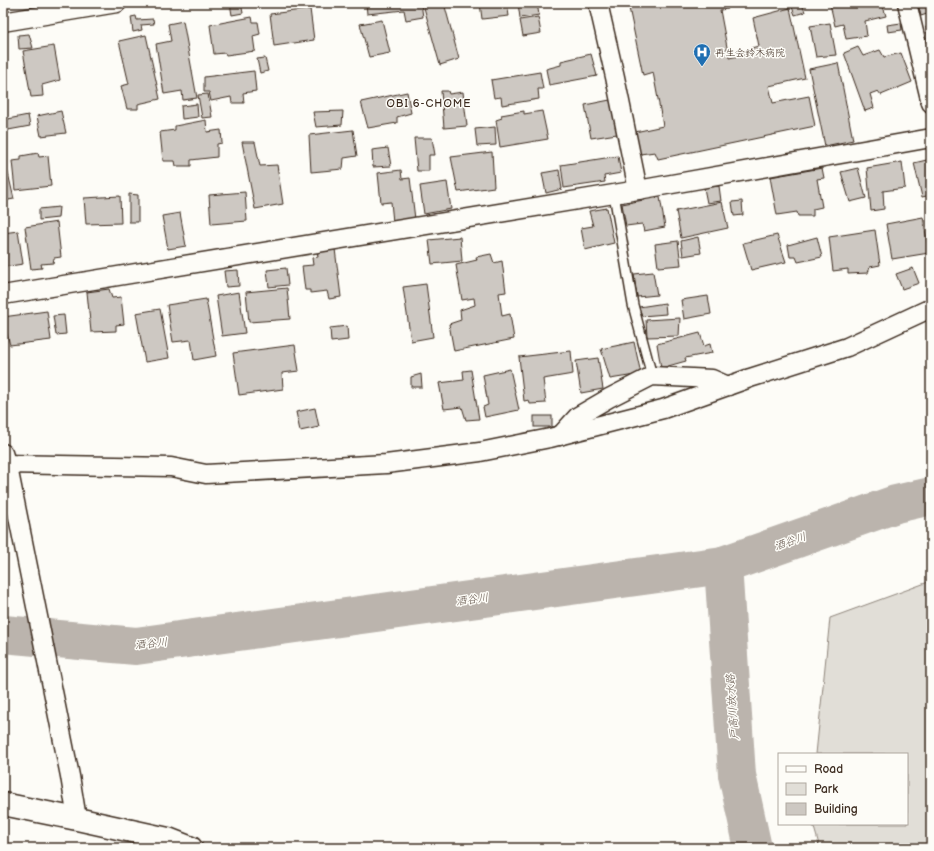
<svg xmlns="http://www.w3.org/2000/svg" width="934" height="851" viewBox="0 0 934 851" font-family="'Balsamiq Sans','Klee One',sans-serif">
<rect width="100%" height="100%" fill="#fdfcf7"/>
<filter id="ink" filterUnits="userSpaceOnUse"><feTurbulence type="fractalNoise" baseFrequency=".025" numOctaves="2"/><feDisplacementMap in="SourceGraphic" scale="8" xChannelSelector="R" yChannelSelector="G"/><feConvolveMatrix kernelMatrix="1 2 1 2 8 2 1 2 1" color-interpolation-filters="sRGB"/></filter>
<g filter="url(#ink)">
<!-- green -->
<polygon fill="#e1ded7" stroke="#8e847a" points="931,581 931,848 820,848 813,824 907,824 907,754 816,754 830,618"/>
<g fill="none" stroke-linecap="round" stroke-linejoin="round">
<!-- river -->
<g stroke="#bbb4ad" stroke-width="38">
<polyline points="723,565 737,775 753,848"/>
<polyline points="3,634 136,646 723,565 896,504 931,496"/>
</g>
</g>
<!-- building -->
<g fill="#cdc8c2" stroke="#3b2a1e">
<polygon points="230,3 241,3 243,13 232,15"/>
<polygon points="366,3 421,3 423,17 406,20 404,10 367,14"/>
<polygon points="425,3 444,3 459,59 440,65 423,4"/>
<polygon points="480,3 507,3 509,16 482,19"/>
<polygon points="518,3 537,3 539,15 520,18"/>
<polygon points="628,3 727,3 728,9 720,10 729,58 753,53 751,48 759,46 753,18 790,8 805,78 769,86 773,103 809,96 815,126 658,159 655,152 640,154 635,132 663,126 653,72 643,75"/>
<polygon points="834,3 882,3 886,16 865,21 867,36 846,39 843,24 835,26 830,4"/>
<polygon points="918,3 927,3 930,13 921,16"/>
<polygon points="802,4 805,12 795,15 792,7"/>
<polygon points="310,9 314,40 274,46 270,14"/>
<polygon points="136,16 137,20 153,19 154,24 141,25 142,30 133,32 131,17"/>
<polygon points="252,17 253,22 258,22 260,34 253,36 255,51 226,55 225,53 214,54 210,25"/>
<polygon points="538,17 541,33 523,36 520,20"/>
<polygon points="382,20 390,53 369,57 360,24"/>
<polygon points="183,21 197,98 183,100 182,91 164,94 156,44 171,41 168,24"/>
<polygon points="830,23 836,55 816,57 810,26"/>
<polygon points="901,23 902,30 888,32 887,25"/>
<polygon points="931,26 931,52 930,52 926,27"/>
<polygon points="29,34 33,48 19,49 18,35"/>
<polygon points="146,35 160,99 138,104 138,109 127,109 121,86 129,84 119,41"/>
<polygon points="54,46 60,80 42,85 43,96 31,97 23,51"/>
<polygon points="858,47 863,56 880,50 884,57 901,53 912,82 881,95 878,91 870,94 874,108 865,111 844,53"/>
<polygon points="591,54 597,76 549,85 546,69 561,65 561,61"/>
<polygon points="265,58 268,71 260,73 257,59"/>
<polygon points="838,63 853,140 825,146 809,69"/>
<polygon points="254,71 256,91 243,93 244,103 232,103 231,97 211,101 209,92 204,92 204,77"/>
<polygon points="540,72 543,89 538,89 539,99 502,105 501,97 494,98 491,80"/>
<polygon points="441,91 448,91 449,94 463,92 467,126 444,128"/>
<polygon points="407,92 411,113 397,117 397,123 368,128 361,102"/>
<polygon points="208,94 212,117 202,118 198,95"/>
<polygon points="610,100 617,134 591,138 585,105"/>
<polygon points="197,104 198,117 182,119 181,106"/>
<polygon points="61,111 66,133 41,136 37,116"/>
<polygon points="343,111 342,125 316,127 313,112"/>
<polygon points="524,111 524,114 542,111 548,139 500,147 496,120 502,118 501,115"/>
<polygon points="28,115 30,126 3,131 3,120"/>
<polygon points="206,120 207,132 221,130 222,143 217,144 217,157 191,160 191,166 176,166 175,161 163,161 160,132 175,130 175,126"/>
<polygon points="495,127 496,145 477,146 475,129"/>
<polygon points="353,130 357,156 344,158 343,169 311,172 309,135"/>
<polygon points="414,138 432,138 435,155 429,155 429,171 417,171"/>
<polygon points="242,142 255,142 260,166 277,165 283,204 255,209"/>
<polygon points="388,148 391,166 373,167 372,150"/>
<polygon points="492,152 494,187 458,192 451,157"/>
<polygon points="38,153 39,157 48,156 51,186 15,190 12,161 21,160 21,156"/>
<polygon points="4,156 14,199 3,201 3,157"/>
<polygon points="618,156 621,173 604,176 605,182 564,188 561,165"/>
<polygon points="931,159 931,195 922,197 914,163"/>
<polygon points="902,162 905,188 883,191 884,209 871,211 867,168"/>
<polygon points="822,168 824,178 817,179 822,207 813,209 813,216 798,216 797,212 777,215 770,177"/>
<polygon points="858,168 866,198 850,202 841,172"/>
<polygon points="401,170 402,179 410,178 415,219 393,222 391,202 381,203 378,173"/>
<polygon points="559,170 562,189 546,193 542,173"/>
<polygon points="447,182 451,209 424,214 420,186"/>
<polygon points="719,186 721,201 707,203 704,188"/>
<polygon points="245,192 247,221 211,224 209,195"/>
<polygon points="129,194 138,195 138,222 129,222"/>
<polygon points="120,196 121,223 86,224 84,198"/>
<polygon points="660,197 665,227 644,231 642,224 626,226 622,204"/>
<polygon points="742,201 743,215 734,216 732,202"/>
<polygon points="722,202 728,228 681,238 676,211"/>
<polygon points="59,207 58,218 39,220 39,209"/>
<polygon points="607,208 614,243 585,250 581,228 593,226 589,211"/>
<polygon points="180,213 186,246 168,249 162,216"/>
<polygon points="923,217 929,253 892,259 886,224"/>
<polygon points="57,222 61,257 54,258 53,263 41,264 42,268 31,269 25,227"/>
<polygon points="875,230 880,265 870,267 868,273 848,274 848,269 833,271 829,237"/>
<polygon points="18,231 23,264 3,267 3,233"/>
<polygon points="777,235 786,262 751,270 743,243"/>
<polygon points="460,237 462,261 432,264 429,240"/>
<polygon points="698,237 701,253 683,256 681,241"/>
<polygon points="817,237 822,257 798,262 796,257 790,257 788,245"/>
<polygon points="678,241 681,265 658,267 655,244"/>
<polygon points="335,249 341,297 329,299 327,291 310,293 310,290 305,290 302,266 313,265 312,258 318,257 317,251"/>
<polygon points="491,254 494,263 502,261 506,292 499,293 502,316 510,314 514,339 454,351 449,324 461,320 460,310 475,305 474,298 462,300 456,265 477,260 476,257"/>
<polygon points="286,268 288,285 269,287 267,270"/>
<polygon points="913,268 919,283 902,289 896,274"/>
<polygon points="238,270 239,286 226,287 224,271"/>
<polygon points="653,272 657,295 637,297 634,274"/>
<polygon points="426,284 433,337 411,341 403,287"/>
<polygon points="287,288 290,319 249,322 246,292"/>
<polygon points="109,289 112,298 121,297 124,324 116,325 116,331 91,332 87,292"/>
<polygon points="239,292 245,333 222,336 216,296"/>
<polygon points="708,296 711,314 684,319 681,300"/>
<polygon points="206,299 216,356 194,360 191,340 173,342 167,305"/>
<polygon points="665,303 666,314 642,316 639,307"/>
<polygon points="160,309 169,358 145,362 136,313"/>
<polygon points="47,311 51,340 10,345 6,331 3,331 3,317"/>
<polygon points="64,315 66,334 56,335 53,316"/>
<polygon points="680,318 679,336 647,337 646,320"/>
<polygon points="347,326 348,340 331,342 330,328"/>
<polygon points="700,333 704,346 710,344 712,353 685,358 686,361 661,368 657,344"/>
<polygon points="634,342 641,374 610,379 601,349"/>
<polygon points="295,345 299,371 282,373 283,389 239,395 233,353"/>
<polygon points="571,351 573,374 543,379 546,403 530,404 529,400 524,401 519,357"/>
<polygon points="598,358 603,389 581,393 576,361"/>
<polygon points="510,369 519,410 485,417 483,407 488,405 483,375"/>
<polygon points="471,370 479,419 466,420 462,407 444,409 439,383 464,380 463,371"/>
<polygon points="421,374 422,387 411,387 411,377"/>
<polygon points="315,408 319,427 300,431 296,412"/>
<rect x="534" y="416" width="18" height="11"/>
</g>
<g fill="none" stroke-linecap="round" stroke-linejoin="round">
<!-- lane casing -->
<g stroke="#3b2a1e" stroke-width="12">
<polyline id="lane" points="614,194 633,305 652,376"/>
</g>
<!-- street casing -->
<g stroke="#3b2a1e" stroke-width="21">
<g id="street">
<polyline points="598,3 615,77 638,190"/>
<polyline points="907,3 931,103"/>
<polyline points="3,22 117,3"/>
<polyline points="3,295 638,190 931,138"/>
<polyline points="560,436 578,416 609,398 652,376 712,379 728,386"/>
<polyline points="3,453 9,472 70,776 77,819"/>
<polyline points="3,464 171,467 206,474 386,464 480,452 550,438 663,409 750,378 847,347 931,308"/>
</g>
</g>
<!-- secondary casing -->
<g stroke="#3b2a1e" stroke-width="25">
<polyline id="secondary" points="3,804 77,819 168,839 191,848"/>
</g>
<!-- lane -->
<use href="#lane" stroke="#fdfcf7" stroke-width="9"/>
<!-- street -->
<use href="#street" stroke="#fdfcf7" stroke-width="18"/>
<!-- secondary -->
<use href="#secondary" stroke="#fdfcf7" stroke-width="22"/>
</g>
</g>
<!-- icons -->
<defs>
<g id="hospital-pin" transform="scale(0.9)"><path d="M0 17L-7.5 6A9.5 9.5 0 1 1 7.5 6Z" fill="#1f6fb2" stroke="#fdfcf7"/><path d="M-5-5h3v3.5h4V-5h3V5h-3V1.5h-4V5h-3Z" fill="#fff"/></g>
</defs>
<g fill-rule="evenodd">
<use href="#hospital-pin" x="702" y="52"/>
</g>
<g text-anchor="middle" stroke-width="3" stroke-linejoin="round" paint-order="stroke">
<!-- poi labels -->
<g font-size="10" fill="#3b2a1e" stroke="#fdfcf7" text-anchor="start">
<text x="715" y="56">再生会鈴木病院</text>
</g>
<!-- neighbourhood labels -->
<g font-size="11" letter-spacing="1" fill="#3b2a1e" stroke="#fdfcf7">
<text x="429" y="107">OBI 6-CHOME</text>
</g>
<!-- water labels -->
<g font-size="11" font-style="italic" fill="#615349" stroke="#fdfcf7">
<text transform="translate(790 541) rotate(-19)" y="4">酒谷川</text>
<text transform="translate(472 599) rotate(-8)" y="4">酒谷川</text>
<text transform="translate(151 643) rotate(-6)" y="4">酒谷川</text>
<text transform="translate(732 707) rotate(-94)" y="4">戸高川放水路</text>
</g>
</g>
<!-- margin -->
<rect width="934" height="851" fill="none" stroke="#fdfcf7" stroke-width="16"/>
<rect x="8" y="8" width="918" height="835" fill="none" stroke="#3b2a1e" stroke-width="1.5" filter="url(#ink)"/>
<!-- legend -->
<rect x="778" y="753" width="130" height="72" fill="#fdfcf7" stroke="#afa8a0"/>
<rect x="786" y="766" width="20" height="6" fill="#fdfcf7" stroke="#afa8a0"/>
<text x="814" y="773" font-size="12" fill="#3b2a1e">Road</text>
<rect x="786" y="783" width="20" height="12" fill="#e1ded7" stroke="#afa8a0"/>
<text x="814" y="793" font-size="12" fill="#3b2a1e">Park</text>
<rect x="786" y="803" width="20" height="12" fill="#cdc8c2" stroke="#afa8a0"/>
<text x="814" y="813" font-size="12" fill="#3b2a1e">Building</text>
</svg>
